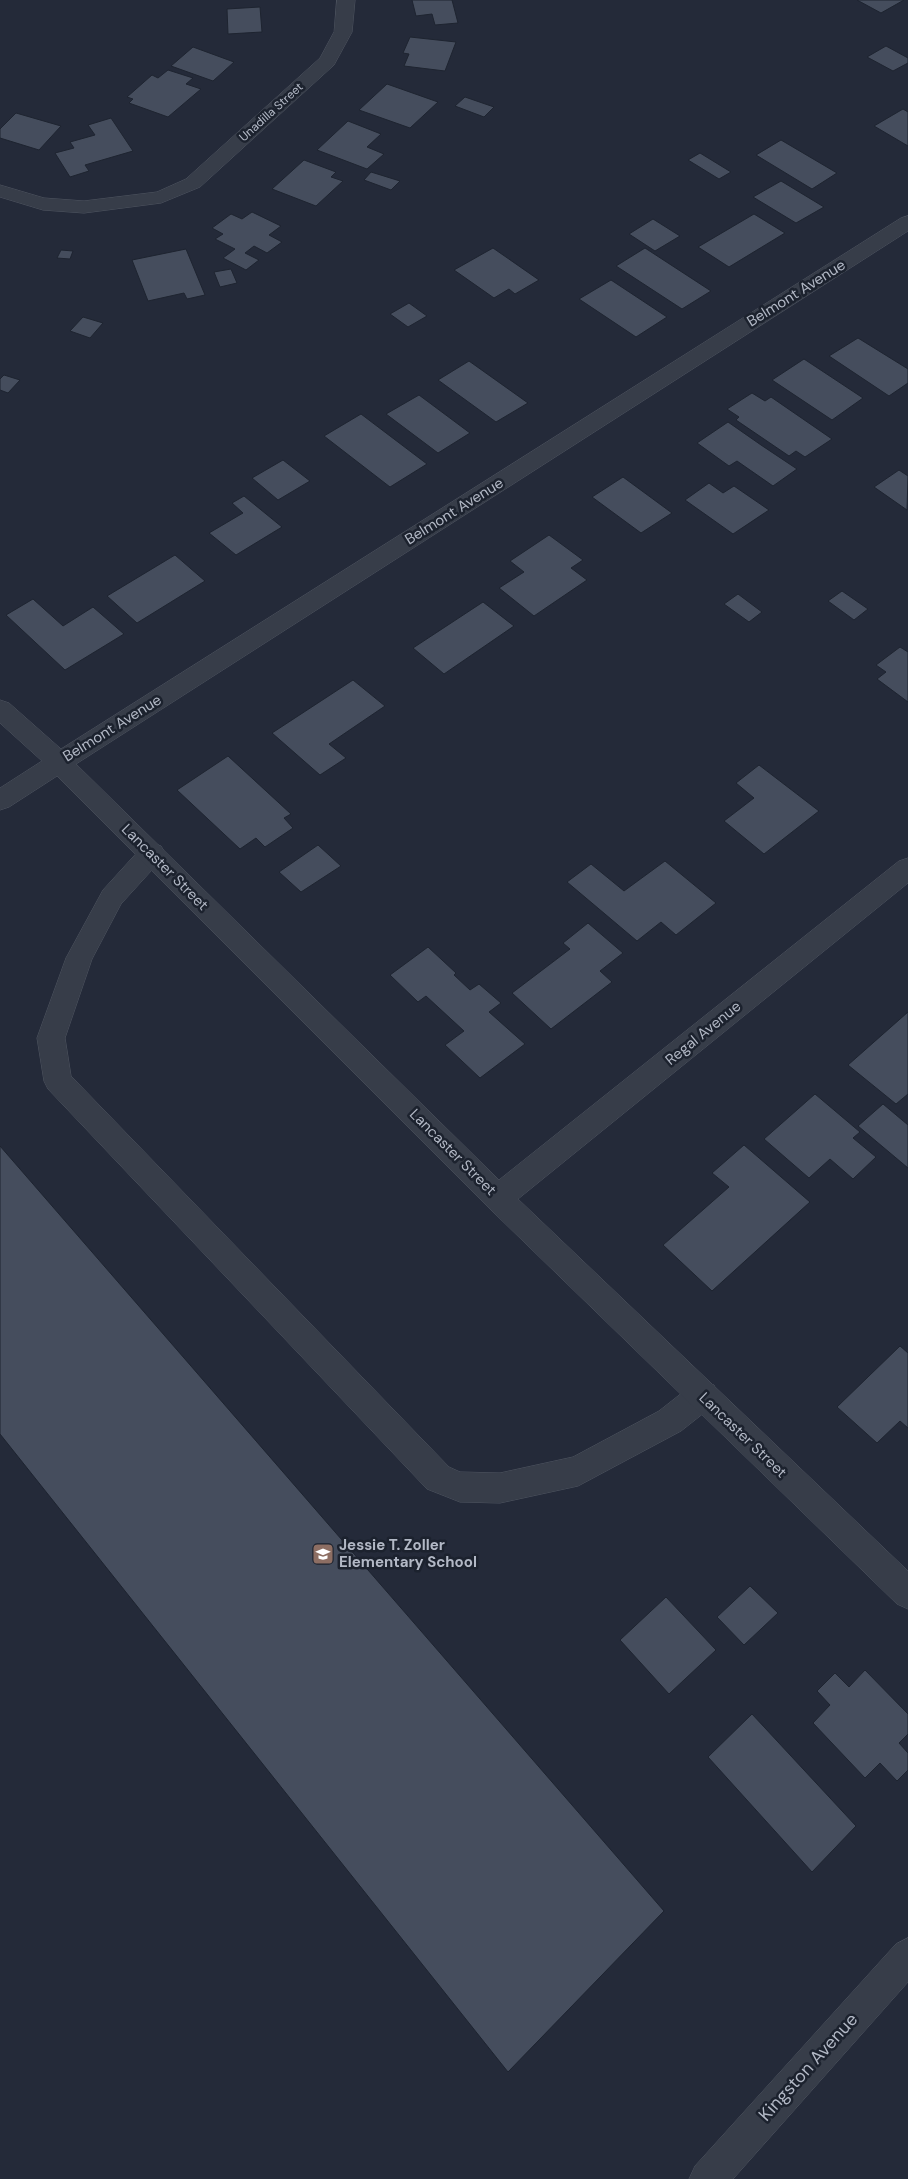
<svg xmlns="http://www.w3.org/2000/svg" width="908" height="2179" viewBox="0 0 908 2179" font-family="'DM Sans',sans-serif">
<rect width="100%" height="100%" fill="#242a39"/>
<!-- building -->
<g fill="#454d5d" stroke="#1e2430">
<polygon points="412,0 452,0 458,23 435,25 432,14 416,16"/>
<polygon points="857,0 904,0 881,13"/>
<polygon points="260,7 262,32 228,34 227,9"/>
<polygon points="410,37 456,42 445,71 404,66 409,54 403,53"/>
<polygon points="886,46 908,58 908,63 893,71 867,57"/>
<polygon points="193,47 234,62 213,81 171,66"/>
<polygon points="168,70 193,78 186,84 201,89 168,117 129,103 133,99 127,97 152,75 158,78"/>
<polygon points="387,84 438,102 410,128 359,110"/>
<polygon points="465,97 494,107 484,117 455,106"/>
<polygon points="903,109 908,112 908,146 874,126"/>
<polygon points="16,113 61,126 39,150 0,138 0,129"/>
<polygon points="111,118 133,151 85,165 89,171 70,177 55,153 74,148 70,142 95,135 88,125"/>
<polygon points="348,121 381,134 367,147 384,154 367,169 317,150"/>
<polygon points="781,140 837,173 812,189 756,155"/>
<polygon points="700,153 731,172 719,179 688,160"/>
<polygon points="304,160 336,172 331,177 343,181 316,206 272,189"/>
<polygon points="371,172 400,181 391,190 364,180"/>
<polygon points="781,181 824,207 796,223 753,197"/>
<polygon points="252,212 281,226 269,235 282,242 267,253 254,246 245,253 259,260 246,270 223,258 235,249 215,239 223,234 212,228 231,214 242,219"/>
<polygon points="754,214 785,233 729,267 698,247"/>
<polygon points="653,219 680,236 655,251 629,234"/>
<polygon points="493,248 539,280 515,294 509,289 494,298 454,270"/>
<polygon points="645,248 711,291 682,309 616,266"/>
<polygon points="186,249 205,295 187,299 184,293 148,301 132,260"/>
<polygon points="61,250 73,251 70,259 57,258"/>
<polygon points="231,269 237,283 220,287 214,272"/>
<polygon points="611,280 667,317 636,337 579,299"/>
<polygon points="409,303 427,316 408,327 390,314"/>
<polygon points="83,317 103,323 90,338 70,331"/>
<polygon points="858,338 908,369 908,383 889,396 829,356"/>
<polygon points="804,359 863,398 832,420 772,380"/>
<polygon points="469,361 528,403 496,422 438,380"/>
<polygon points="4,375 20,380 8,393 0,390 0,379"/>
<polygon points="752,393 765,401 771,397 832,439 805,457 796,451 789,456 736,420 739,417 727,409"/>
<polygon points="419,395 470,433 438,453 386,414"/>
<polygon points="361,414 427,464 390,487 324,436"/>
<polygon points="728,422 761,445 797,469 773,486 737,461 729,466 697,443"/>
<polygon points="283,460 310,481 278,500 252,478"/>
<polygon points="899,470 908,476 907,510 874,487"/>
<polygon points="623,477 672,513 641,533 592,497"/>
<polygon points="709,483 723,493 734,486 769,510 733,534 685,500"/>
<polygon points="244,496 282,527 236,555 209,533 243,513 232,503"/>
<polygon points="549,535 583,560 571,568 587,580 534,616 499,588 524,572 510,561"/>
<polygon points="175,555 205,581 137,623 107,596"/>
<polygon points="842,591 868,609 854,620 828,601"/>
<polygon points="738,594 762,612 749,622 724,604"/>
<polygon points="33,599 63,626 93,607 124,634 65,670 6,615"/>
<polygon points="483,602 514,626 444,674 413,648"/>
<polygon points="900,647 908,652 908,702 877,679 886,672 876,665"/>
<polygon points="353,680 385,706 329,744 346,758 320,775 272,733"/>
<polygon points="228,756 291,814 284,818 293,828 265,847 256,838 240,849 177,790"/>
<polygon points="759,765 819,811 764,854 724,821 754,798 736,783"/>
<polygon points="318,845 341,866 301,892 279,872"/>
<polygon points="665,861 716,903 676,935 661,922 637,941 567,882 591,864 624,891"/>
<polygon points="588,923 623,953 600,971 612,982 551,1029 512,993 570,949 563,943"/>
<polygon points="428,947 456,973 454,975 470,990 479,984 501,1003 489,1012 525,1044 480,1078 445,1045 464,1031 426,996 418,1002 390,975"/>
<polygon points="908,1012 908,1094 896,1104 848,1065"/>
<polygon points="815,1094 860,1132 853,1138 876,1157 853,1179 830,1159 809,1178 764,1139"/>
<polygon points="883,1104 908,1125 908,1168 858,1126"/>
<polygon points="744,1145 810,1202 712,1291 663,1245 729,1187 712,1173"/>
<polygon points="0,1146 664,1911 508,2072 0,1434"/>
<polygon points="900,1346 908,1353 908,1428 900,1421 877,1443 837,1407"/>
<polygon points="750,1586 778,1613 744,1645 717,1617"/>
<polygon points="666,1597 716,1650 669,1694 620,1640"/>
<polygon points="865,1670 908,1714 908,1734 899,1743 908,1753 908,1770 897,1781 880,1763 865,1778 813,1723 830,1705 817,1691 835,1673 849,1687"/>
<polygon points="752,1714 856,1826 812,1872 708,1757"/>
</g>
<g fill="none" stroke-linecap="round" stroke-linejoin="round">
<!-- service casing -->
<g stroke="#4f5561" stroke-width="1">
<polygon id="service" points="152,843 161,846 165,853 161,860 121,904 92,959 65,1038 71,1076 449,1467 460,1472 500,1473 573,1457 659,1411 692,1385 703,1381 714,1385 718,1395 714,1405 681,1431 578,1486 500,1503 460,1502 427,1489 48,1089 44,1081 37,1038 66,958 103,890 143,846"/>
</g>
<!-- minor casing -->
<g stroke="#4f5561" stroke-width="1">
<g id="minor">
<polygon points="337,0 355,0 352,32 334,65 200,187 161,203 84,213 43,210 0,197 0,185 44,198 84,201 157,192 186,179 320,58 334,32"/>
<polygon points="908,216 908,231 76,764 499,1180 899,861 908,858 908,883 518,1199 908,1571 908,1609 897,1604 488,1207 57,776 9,807 0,810 0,788 42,761 0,723 0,700 9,703 61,749 901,218"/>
<polygon points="908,1938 908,1982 733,2179 689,2179 695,2166 896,1944"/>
</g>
</g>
<!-- service -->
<use href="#service" fill="#373d49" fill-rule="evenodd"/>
<!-- minor -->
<use href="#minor" fill="#373d49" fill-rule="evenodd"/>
</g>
<!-- icons -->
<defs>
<g id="school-square" transform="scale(1.125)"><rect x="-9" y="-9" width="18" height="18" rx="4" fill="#8d6e63" stroke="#1c222e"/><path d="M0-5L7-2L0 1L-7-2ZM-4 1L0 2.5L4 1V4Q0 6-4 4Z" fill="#fff"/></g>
</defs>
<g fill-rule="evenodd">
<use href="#school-square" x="323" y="1554"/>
</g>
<g text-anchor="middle" stroke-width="5" stroke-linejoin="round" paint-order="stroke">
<!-- far-street labels -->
<g font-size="12" fill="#b2b8c5" stroke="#1c222e">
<text transform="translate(271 112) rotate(-42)" y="4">Unadilla Street</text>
</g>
<!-- street labels -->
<g font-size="15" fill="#b2b8c5" stroke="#1c222e">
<text transform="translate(796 293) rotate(-32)" y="5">Belmont Avenue</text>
<text transform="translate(454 511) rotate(-32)" y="5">Belmont Avenue</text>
<text transform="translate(112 728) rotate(-32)" y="5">Belmont Avenue</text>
<text transform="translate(165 867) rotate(45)" y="5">Lancaster Street</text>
<text transform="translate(703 1033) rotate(-39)" y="5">Regal Avenue</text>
<text transform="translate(453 1152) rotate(45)" y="5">Lancaster Street</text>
<text transform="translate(743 1435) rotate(44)" y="5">Lancaster Street</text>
</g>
<!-- poi labels -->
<g font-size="15" font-weight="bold" fill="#b2b8c5" stroke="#1c222e" text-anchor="start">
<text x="339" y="1550">Jessie T. Zoller<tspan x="339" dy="17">Elementary School</tspan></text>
</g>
<!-- near-street labels -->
<g font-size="18" fill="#b2b8c5" stroke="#1c222e">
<text transform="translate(808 2067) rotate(-48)" y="6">Kingston Avenue</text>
</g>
</g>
</svg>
